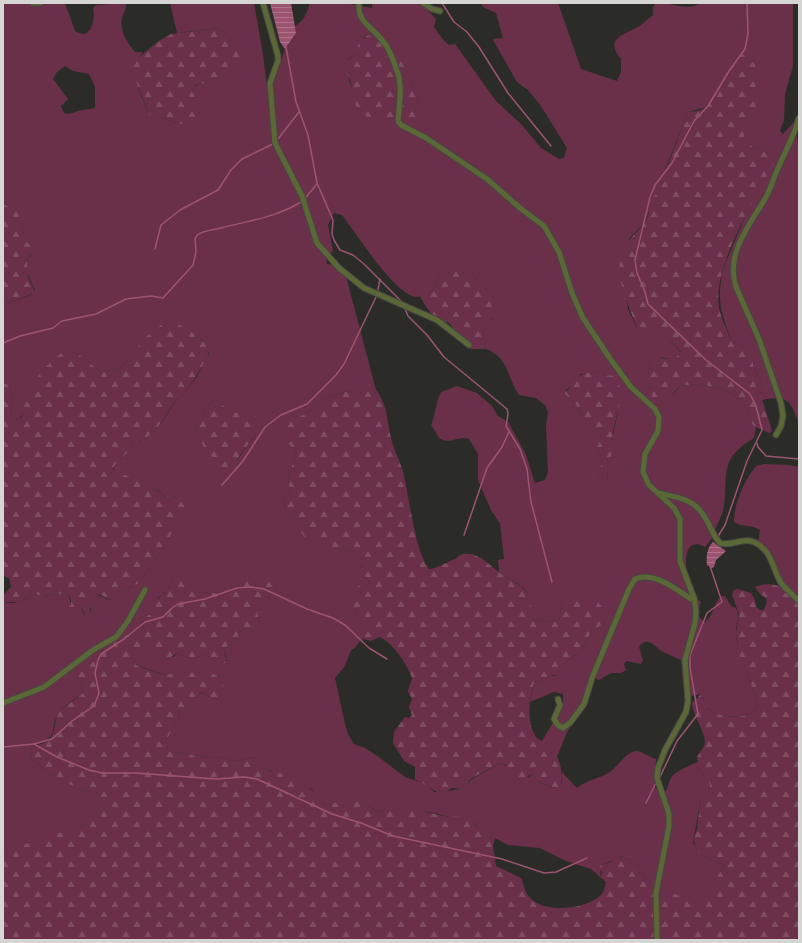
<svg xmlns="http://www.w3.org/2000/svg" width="802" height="943" viewBox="0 0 802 943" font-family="'Fira Sans Condensed',sans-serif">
<defs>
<pattern id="forest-firs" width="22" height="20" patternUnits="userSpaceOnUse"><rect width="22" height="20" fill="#6b3049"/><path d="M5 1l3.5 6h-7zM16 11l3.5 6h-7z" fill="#7f4d62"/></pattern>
<pattern id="water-rules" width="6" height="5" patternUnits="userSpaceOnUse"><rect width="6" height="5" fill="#9c5471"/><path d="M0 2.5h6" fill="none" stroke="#ad748b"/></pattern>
</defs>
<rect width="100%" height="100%" fill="#2b2c28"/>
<!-- grass -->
<g fill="#6b3049" fill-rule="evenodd">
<path d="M3 3H65L75 31C90 42 96 20 93 8L96 5 126 3C127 8 123 13 122 18 119 30 127 43 135 52H143C126 70 142 97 150 116H155L180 124C198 111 199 112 192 91 196 82 204 83 213 83L235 42 220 28 177 33 170 3H254L263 55 267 87H270L275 80 285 49 296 33 295 26C305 20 306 14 310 3H345L372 8V3H421L436 19 434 27 444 41 449 45 455 44 496 101 522 125 541 148 559 159 564 158 567 148 541 106 528 90 517 82 493 40V39L503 38 496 13 483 7 481 3H558L581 69 617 81 621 72V59C603 37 626 35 641 25 645 22 649 18 653 15V7L655 4C673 0 682 13 701 3H793V66L785 94 784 120 780 131 783 134 795 121V131L799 145V424C791 401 788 395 762 400L760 380 754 368V362L743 347 731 340C720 309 717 302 723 269L771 155 753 147 743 138 742 53 707 107 688 112 667 165 661 185 652 204 645 222 629 239 626 298 628 309 638 330C663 330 665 335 681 353 675 359 670 360 662 357L649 362C651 369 651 373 645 378V384L652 390V397L673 395 680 386C701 382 732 387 745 406 750 414 749 421 756 428L754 438C719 459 728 473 724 507 722 516 717 525 713 533V537L705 547C675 531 686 592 701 602 698 610 697 618 705 622 715 615 713 602 722 596H725L731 606 736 608C741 618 735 625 736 635 739 658 749 680 758 701 759 722 721 718 711 711 706 707 703 700 701 694L686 697 683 684 681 660C675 657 669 655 663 652 655 647 647 635 639 647L643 660 641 664 627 661 624 664 626 670 621 673H611L599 680 591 676 585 702 567 732 557 757 546 743 542 741 563 706V694L554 692 530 702 534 683 550 676H554L562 670 563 664 581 651 586 644 589 635 603 623 562 602 559 619 555 622 531 619C528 611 532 606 530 598 527 585 508 580 499 572L498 560 504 559 500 523 491 510 478 480V454L469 439C458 435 450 445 441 439 436 436 436 429 431 426 436 414 435 403 441 392L457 386 477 393 492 406 498 416 508 422 526 455 535 483 545 480 548 473 546 425 548 412 545 405 536 398 519 395C507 378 509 357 486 349L483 338 485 324 492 319 497 301 466 267 441 273 436 285 428 296C424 296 419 297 415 297 392 291 357 234 342 215L334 213 328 225 333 251 326 258 327 264 333 265 346 276 376 390 344 392 324 398 316 407 304 414 284 440 296 451 288 481 290 490 283 500 287 514 307 539 351 552 360 557 363 562 360 570 365 578 370 581 367 586H359L353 609 363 622V639C357 643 357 648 351 650L345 666 335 678 345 724 348 734 354 744 365 748 376 755 405 777 426 784 434 792C444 792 452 790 460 789L472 779 500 763C507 764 509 771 517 773L516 775 527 778 533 774 539 782 554 788 562 783V772L577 788C587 779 601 779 611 771 618 766 626 752 636 751 642 751 650 758 656 759L655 788 665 792C668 789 668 784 670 780 674 771 687 767 695 763L710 785 708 794 701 798 700 803 693 843 700 855 724 865 711 888 699 902 668 892 658 897 636 862 624 856 601 865 600 877 591 869 566 861 540 848 508 845 491 836 485 827H477L474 823 458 816C452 819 446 816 439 814 419 810 399 808 379 812 363 801 341 799 324 805L316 798 312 789 266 769 261 766 257 757 236 761 224 757 210 758 168 751 166 741 180 715 178 710 203 692 215 700 219 676C204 674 193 674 178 675 163 676 149 670 135 664L134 660 148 647 173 657 178 653 193 660 205 655 213 658 216 662 227 658 224 650 227 646 236 642C240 637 237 630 246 628L253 633 259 626 260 619 257 614 276 588 246 579C233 595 213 594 194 592L191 585 172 579 168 590 158 598 154 606 158 615H148L137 630 111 643 114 645 113 647 85 655 76 666 78 678 84 692C78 698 64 705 60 711 46 732 64 734 32 747L30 758C40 765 50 774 61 780 77 789 99 793 96 815L81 827 3 853V598L5 602C15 606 27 598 36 594L42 596 68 593 71 605 81 606 84 615 91 611V601C99 591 104 599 113 601L130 587 139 583 165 546 181 514 174 497 164 496 158 490 114 472V466L131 449 132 444C137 442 143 440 147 437 161 428 169 409 179 397H182C186 390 190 385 195 379 201 372 203 361 209 354L205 342 183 327 166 321 136 350 122 367 101 373 87 360 74 352 24 410C22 417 20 420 13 420L10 415 13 400 9 383 3 384V302C12 301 31 299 35 290 30 279 21 265 31 256L32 245 27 242C22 229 21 207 3 204ZM367 35 376 38 407 71 420 104 362 112 358 109 348 76V60L357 53C361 45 357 39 367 35ZM65 66 73 71 89 74 95 87V108L78 111 69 114 64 113 61 106 68 99 53 79 57 72ZM601 372 605 375 616 377 618 412 614 429 607 478 605 481 600 479 599 474 602 460 597 447 602 435 585 419 577 406 564 393 581 374ZM215 399 232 412 263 425 235 463 202 443 194 433 207 407Z"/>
<path d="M764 464 790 465 799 467V596C795 593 786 590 783 585 773 567 781 556 758 543L760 530C752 524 743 528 734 522 734 503 744 481 756 466Z"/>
</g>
<!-- forest -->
<g fill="url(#forest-firs)">
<path d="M220 28 235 42 243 56C239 70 227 78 213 83 204 85 196 80 192 91L199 106 195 119 184 124H180L155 116H150L135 79 134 66 139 57 159 41 171 34Z"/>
<path d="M368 35 373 37 378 36 401 60 407 71 420 104 416 127 385 131 382 122C370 122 356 110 352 98 351 94 352 88 351 83 349 75 344 71 345 63L357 53 359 40Z"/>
<path d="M741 53 755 64 756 112 743 138 753 147 771 155 774 163C755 199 712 267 719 308 721 318 727 330 731 340L743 347 752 355 754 368 760 380 762 399 772 431 769 433 754 426C749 420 749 413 745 406 732 387 701 382 680 386 669 396 673 405 654 401L652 397V390L645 384V378C651 373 651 369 649 362L651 357C663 357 673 363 681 352 666 336 662 330 638 330 630 309 617 283 620 260 622 243 636 235 645 222 649 217 649 209 652 202 666 173 676 142 688 112L698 111 707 107Z"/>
<path d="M3 204 17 209 27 242 32 245 34 250 28 259 27 264 28 277 35 292C25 298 14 301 3 302Z"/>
<path d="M453 267H466L497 301 500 309C486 326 480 325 486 349H471L448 322C445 321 442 323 439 322 435 320 422 301 420 296H428L436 285 441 273Z"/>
<path d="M166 321C182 322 198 337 210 347 207 364 191 382 182 397H179C168 409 161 428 147 437 143 440 137 442 132 444L131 449 114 466 113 470 154 487 164 496 174 497 190 508 188 513 181 515 165 546 139 583 130 587 113 601 101 595C88 597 92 607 89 616L86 617 81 606 72 611H68L67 609 71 605V600L68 593 42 596 36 594 18 602H5L3 596 11 587 9 578 3 576V384L9 383 13 400 10 415 13 420H17L22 417 26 398 33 387 41 371 60 354 74 352 87 360 101 373 122 367 146 337Z"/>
<path d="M601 372 605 375 616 376C626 393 616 415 613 432 612 441 612 451 611 460 610 467 607 472 607 478L605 481 600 480 599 474 602 460 597 447 602 435 585 419 577 406 564 393 569 389 573 378 587 373Z"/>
<path d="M375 389C387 402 387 421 391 438 393 449 400 460 403 472 409 495 415 552 429 569 438 568 447 562 455 559 457 558 460 555 463 554 479 551 491 567 503 575 511 581 524 586 529 595 534 603 528 611 531 619L555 622 559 619 562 602 594 598 605 610 603 623 589 635 586 644 581 651 563 664V673L550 676 534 683C529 699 526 722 536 737 538 741 543 740 546 743 559 752 565 774 560 788H555L539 782 533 774 528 776 525 783 517 781 514 778 516 773 509 771 505 764 500 763 472 778 460 789 452 788 442 794C432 791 426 783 415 780V767L404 761 393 743 394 732 405 717 409 718 412 715 409 707 412 699 408 691 412 678C408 666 392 641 379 637L371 641 363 639V622L353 609V599L358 586H367L370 581 358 573 362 566V560L351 552 306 539 287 514 283 500 290 490 288 481 296 451 284 440 283 434 291 422 316 407 324 398 344 392Z"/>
<polygon points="215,399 232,412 257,417 263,425 238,458 229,476 215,461 194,433 207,407"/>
<path d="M183 577 191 585 194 592C213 594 233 595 246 579 259 577 267 578 276 588L257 614 260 619 259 626 253 634 246 628C237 630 240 637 236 642L227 646 224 650 227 662 219 665 213 658 205 655 193 660 178 653 166 659 153 655 148 647 134 660 136 665C144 668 153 672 162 674 180 676 211 666 224 681L221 695 215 700 203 692 199 694 196 703 178 710 180 715 166 741 168 751 210 758 224 757 236 761 257 757C267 780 283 769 299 778 311 785 314 796 324 805 334 802 345 801 356 800L379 812 404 807 448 817 464 816 470 819 477 827H485L491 836 495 838 493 846 496 866 521 878C524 883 524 891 528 895 540 915 588 910 602 894 604 891 605 886 606 882L600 877 602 872 599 868 601 865 611 862 616 857 621 858 625 855 631 857 636 862 658 897 664 891 699 901 711 888 724 865 700 855 695 847 694 838 697 829 700 803 701 798 708 794 710 785 695 763 698 762 697 757C699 753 702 750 704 746 709 736 692 715 692 703L701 694C703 700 706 707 711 711 721 718 759 722 758 701L740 658 736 633 739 614 732 595 734 590 737 589 751 593 755 600 756 607 760 610H764L767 602 766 598 760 594 755 587C771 580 785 587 799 596V937L795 940H3V853L39 839 81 827 96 815C99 793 77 789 61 780 50 774 40 765 30 758L32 747C36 746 43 744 47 741 58 734 52 719 61 710 67 704 77 699 84 692L78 678 76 666 85 655 113 647 114 645 111 643 120 636 123 637 137 630 148 615H158L152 604 168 590 172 579Z"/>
</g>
<!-- water -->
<g fill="url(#water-rules)">
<polygon points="270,3 291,3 296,33 285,49 280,42"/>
<path d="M713 542 726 551 716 560 714 567 711 568 707 565C706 556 707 548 713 542Z"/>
</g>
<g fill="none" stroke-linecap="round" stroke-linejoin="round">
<!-- stream -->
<g stroke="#9c5471" stroke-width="1.5">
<polyline points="442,3 454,22 467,32 479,47 508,93 551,146"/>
<polyline points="286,47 296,102 308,135 317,183 333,220 332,234 334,240 340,250 353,255 364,264 403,303"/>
<polyline points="278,139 299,112"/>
<polyline points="306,197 317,184"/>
<polyline points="155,249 161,225 180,210 218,190 231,170 242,159 273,144"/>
<polyline points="378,290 380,279"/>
<polyline points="405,309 408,316 427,335 444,357 507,409 508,414 506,426 520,449 527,469 531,502 552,582"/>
<path d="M3 343 20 336 53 328 62 321 96 314 126 299 151 296 163 298 193 265 196 252 195 239 197 235C204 230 213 230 221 228 248 221 277 217 301 202"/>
<polyline points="757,443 758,447 766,456 799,459"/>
<polyline points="222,485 243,461 265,427 281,415 307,404 336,375 344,364 376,297"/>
<polyline points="464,535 487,468 502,447 509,432"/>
<polyline points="717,538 725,525 747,461 762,430 756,406 750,394 706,360 648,304 645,292 637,273 635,260 650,197 655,185 672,163 694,121 708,106 729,71 745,49 748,34 747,3"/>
<polyline points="34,744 57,757 89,770 102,773 136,773 216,779 244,777 257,779 332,814 361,823 393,836 502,859 544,873 556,872 587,858"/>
<polyline points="3,747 34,744 52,739 72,721 94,706 99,693 95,673 98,660 101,654 124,639 145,622 163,617 172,608 178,604 205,599 237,588 251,587 264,589 307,609 333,618 345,625 369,648 387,659"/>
<polyline points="660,777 677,741 698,714 690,668 690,655 707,613 722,602 710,566"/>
<polyline points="646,803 656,783"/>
</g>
<!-- street casing -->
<g stroke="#464743" stroke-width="7">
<g id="street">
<polyline points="33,3 40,3"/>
<polyline points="263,3 278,56 278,61 270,83 275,143 302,196 317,243 339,268 364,288 437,320 469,345"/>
<path d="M359 3C357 22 372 27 382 40 389 48 394 61 397 71 403 86 399 105 398 121L401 125 426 138 487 179 520 208 544 226 559 252 572 293 583 318 611 360 631 387 655 409 659 417 658 431 645 454 643 472 649 485 674 508 680 519V561L694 598 696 611 695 623 685 660 688 701 686 712 665 750 658 768 657 778 669 814V826L656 893 657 940"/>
<polyline points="423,3 432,9 440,11"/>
<path d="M776 435 781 426 783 416 781 403 759 339 736 287C725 253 750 225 766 197 771 188 774 176 779 166 786 150 794 136 799 118"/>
<path d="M658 493C681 498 696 499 707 521 711 528 714 537 720 543 731 547 743 537 754 542 773 551 772 568 781 583 786 589 793 595 799 601"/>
<path d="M558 699 560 705 554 719 558 725 563 728 570 723 584 704 592 678 629 589 635 579C655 571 675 589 691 599L694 598"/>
<polyline points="3,703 44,687 93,650 116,637 128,621 145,590"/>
</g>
</g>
<!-- street -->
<use href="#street" stroke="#5b6736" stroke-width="5"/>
</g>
<!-- border -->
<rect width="802" height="943" fill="none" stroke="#d5d5d3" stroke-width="8"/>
</svg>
